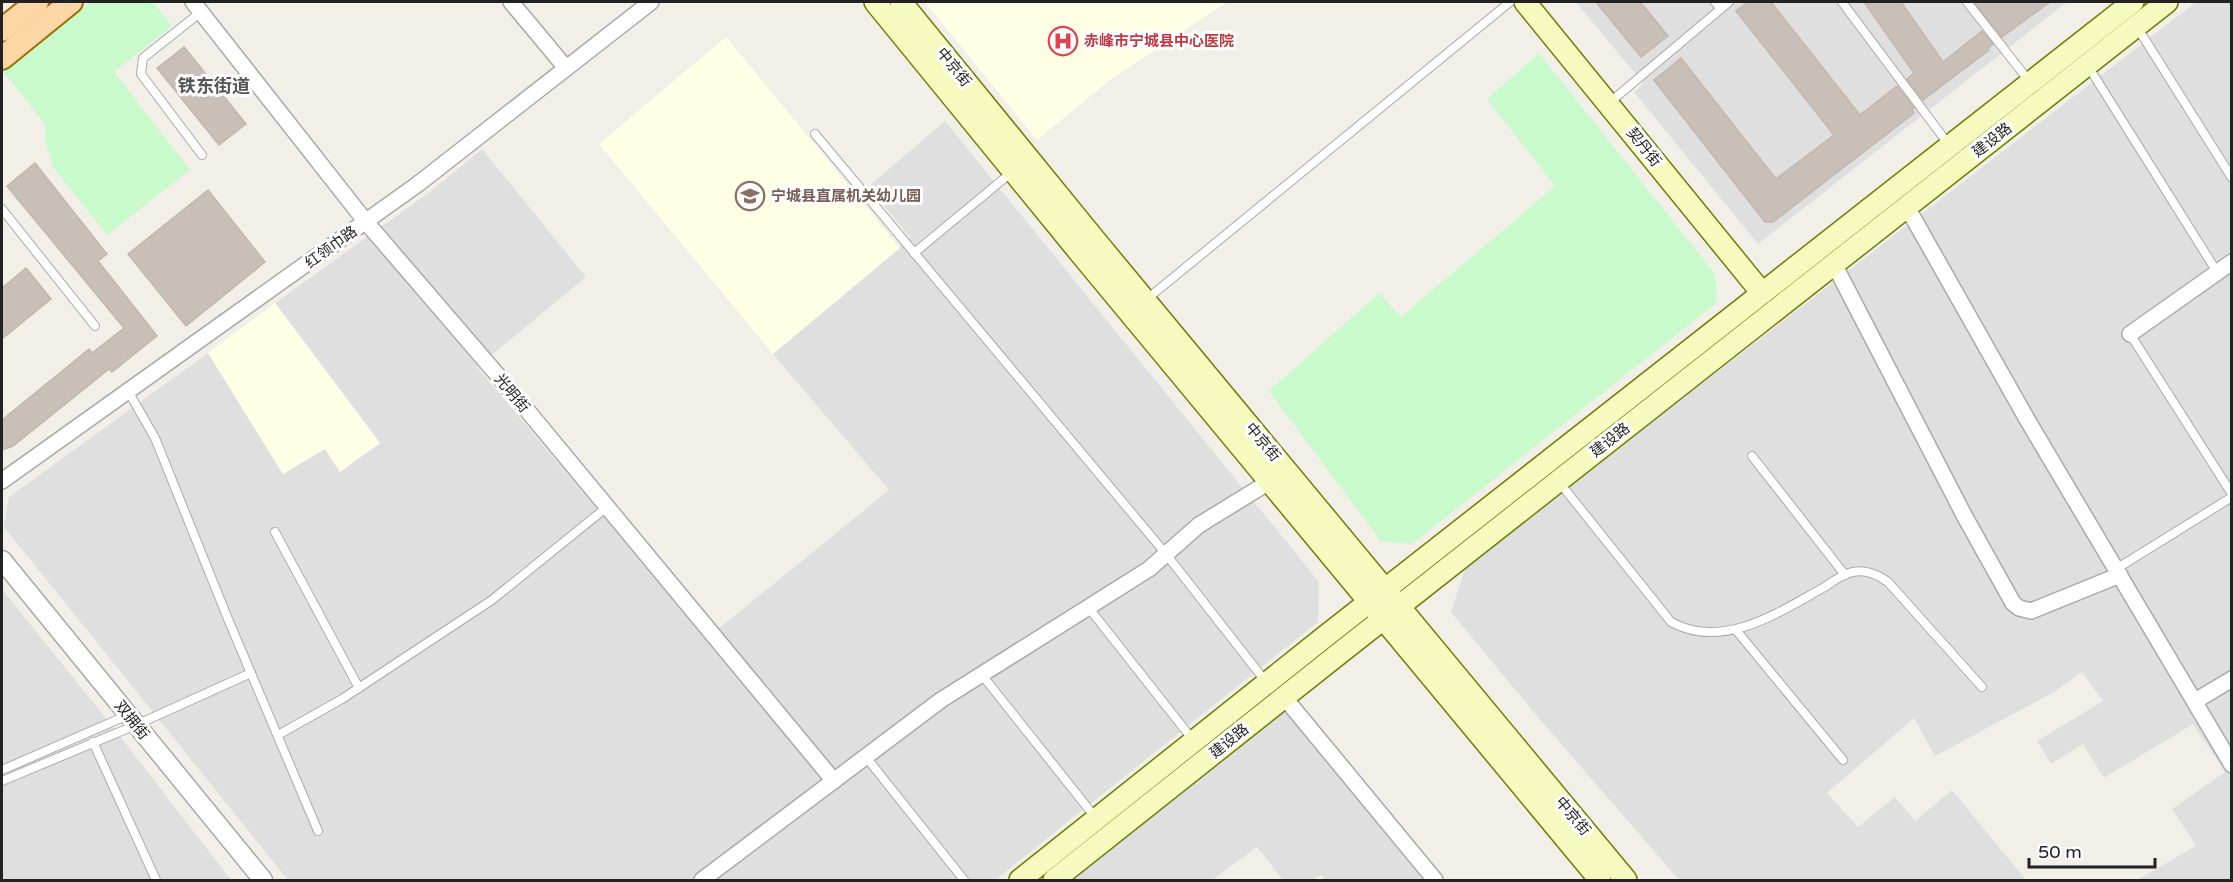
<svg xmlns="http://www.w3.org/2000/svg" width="2233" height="882" viewBox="0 0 2233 882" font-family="'Varela Round','Noto Sans SC',sans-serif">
<rect width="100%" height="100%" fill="#f2efe9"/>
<!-- residential -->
<g fill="#e0dfdf">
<polygon points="1576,2 2067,2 1758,244 1634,92 1643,83"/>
<polygon points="2196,2 2231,2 2231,880 2137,880 2196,846 2172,809 2225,772 2193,724 2104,778 2083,744 2051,764 2037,741 2103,701 2082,672 2054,692 1935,756 1914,718 1827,793 1858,827 1895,797 1915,821 1952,790 2026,880 1679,880 1537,716 1451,612 1466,566"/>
<polygon points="945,121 1319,582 1318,622 995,880 288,880 4,527 9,497 208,353 283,474 325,448 339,471 380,443 275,303 431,191 482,149 586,277 477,367 706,639 889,490 773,354 910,237 868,187"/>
<polygon points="2,589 112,726 231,880 2,880"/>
<polygon points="1284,709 1423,880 1325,880 1321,875 1313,880 1283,880 1257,847 1212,880 1066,880"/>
</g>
<!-- education -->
<g fill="#ffffe5">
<polygon points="925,2 1227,2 1110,80 1037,140"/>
<polygon points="726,37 900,248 773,354 599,144"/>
<polygon points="275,303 380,443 340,472 325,449 283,474 208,353"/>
</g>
<!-- park -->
<g fill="#c8facc">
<polygon points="90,2 153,2 172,26 114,72 190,170 107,235 53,167 45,139 46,125 3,71"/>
<polygon points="1539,53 1715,274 1717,297 1715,304 1412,544 1381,541 1269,391 1379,293 1401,317 1555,186 1487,99"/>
</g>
<!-- building -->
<g fill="#c7bfb8" stroke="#c4b6ab" stroke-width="1.5">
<polygon points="1596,2 1640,2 1668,36 1641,57"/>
<polygon points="1748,2 1771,2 1860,115 1897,86 1914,108 1912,109 1914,113 1773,222 1765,222 1654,80 1681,58 1776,179 1834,135 1736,11"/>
<polygon points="1864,2 1901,2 1943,62 1982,31 1993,44 1988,48 1989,50 1923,100 1907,79 1914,73"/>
<polygon points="1974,2 2050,2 2002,37"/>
<polygon points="184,47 246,124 219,145 157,68"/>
<polygon points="35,163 107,254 98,261 157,336 112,372 109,369 13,446 2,450 2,420 89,349 92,353 124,328 7,186"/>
<polygon points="208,190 265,262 186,326 128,254"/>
<polygon points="26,268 51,299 2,339 2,288"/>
</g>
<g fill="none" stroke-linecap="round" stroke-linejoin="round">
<!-- service casing -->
<g stroke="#a9a9a9" stroke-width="10">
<g id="service">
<polyline points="1715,2 1721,9"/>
<polyline points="1842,2 1949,145"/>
<polyline points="1967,2 2029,81"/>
<polyline points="201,12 143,58 141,74 202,155"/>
<polyline points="2137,27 2232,178"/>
<polyline points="2088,66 2217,272"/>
<polyline points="1609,103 1729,2"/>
<polyline points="815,134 1166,554 1266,682"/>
<polyline points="2,209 95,326"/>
<polyline points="914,253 1012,172"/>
<polyline points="1147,299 1510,2"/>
<polyline points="2130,334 2232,494"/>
<polyline points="128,391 155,438 228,619 318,831"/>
<polyline points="1752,456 1845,575"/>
<path d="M1559 482 1671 622C1722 650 1776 614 1821 589 1830 584 1839 576 1849 573 1862 568 1877 574 1888 582L1982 687"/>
<polyline points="275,532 359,688"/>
<polyline points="2116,569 2232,497"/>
<polyline points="1088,607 1193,740"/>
<polyline points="1736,630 1843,760"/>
<polyline points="982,675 1095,817"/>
<polyline points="278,735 342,699 492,600 607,507"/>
<polyline points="93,742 156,880"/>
<polyline points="866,757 964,880"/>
<polyline points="2,770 128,715"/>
<polyline points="2,781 136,725 251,673"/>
</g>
</g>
<!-- minor casing -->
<g stroke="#a9a9a9" stroke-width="18">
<g id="minor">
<polyline points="193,2 366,222 507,386 834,781"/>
<polyline points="511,2 566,68"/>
<polyline points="1907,207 2028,421 2232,765"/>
<polyline points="1834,264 1965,517 2013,603 2019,608 2031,611 2120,575"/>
<polyline points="2130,334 2232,262"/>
<polyline points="2,481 418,184 651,2"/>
<polyline points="1284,697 1435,880"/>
<polyline points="2195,701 2232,679"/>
<polyline points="702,880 941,700 1149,569 1199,525 1269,482"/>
</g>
</g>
<!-- tertiary casing -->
<g stroke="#a9a9a9" stroke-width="21">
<polyline id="tertiary" points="2,560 263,880"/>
</g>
<!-- secondary casing -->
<g stroke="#707d05" stroke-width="24">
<g id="secondary">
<polyline points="875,2 1080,253 1600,880"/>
<polyline points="901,2 1095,240 1626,880"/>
<polyline points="1525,2 1762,293"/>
<polyline points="1020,880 1322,639 2133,2"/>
<polyline points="1054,880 1336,656 2167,2"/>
</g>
</g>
<!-- primary casing -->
<g stroke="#a06b00" stroke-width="26">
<g id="primary">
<polyline points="2,30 37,2"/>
<polyline points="2,58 71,2"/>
</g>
</g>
<!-- service -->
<use href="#service" stroke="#fff" stroke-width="8"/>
<!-- minor -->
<use href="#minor" stroke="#fff" stroke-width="15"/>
<!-- tertiary -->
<use href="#tertiary" stroke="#fff" stroke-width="18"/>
<!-- secondary -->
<use href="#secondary" stroke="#f7fabf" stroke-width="21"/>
<!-- primary -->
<use href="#primary" stroke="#fcd6a4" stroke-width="22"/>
</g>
<!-- icons -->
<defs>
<g id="hospital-ring" transform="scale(1.5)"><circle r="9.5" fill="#fff" stroke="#e0444e" stroke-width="1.5"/><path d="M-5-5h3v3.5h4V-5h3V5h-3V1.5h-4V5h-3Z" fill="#e0444e"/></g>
<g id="school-ring" transform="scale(1.5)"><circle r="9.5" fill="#fff" stroke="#8d6e63" stroke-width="1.5"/><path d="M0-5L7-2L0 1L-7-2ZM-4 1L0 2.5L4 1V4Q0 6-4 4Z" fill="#8d6e63"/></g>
</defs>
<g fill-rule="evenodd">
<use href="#hospital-ring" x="1063" y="41"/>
<use href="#school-ring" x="750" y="196"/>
</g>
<g text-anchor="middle" stroke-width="6" stroke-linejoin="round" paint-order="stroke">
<!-- health labels -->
<g font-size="15" font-weight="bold" fill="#be3a42" stroke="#fff" text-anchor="start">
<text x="1084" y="46">赤峰市宁城县中心医院</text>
</g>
<!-- street labels -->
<g font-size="15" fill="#222" stroke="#fff">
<text transform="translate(954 67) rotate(51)" y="5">中京街</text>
<text transform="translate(1992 140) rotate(-38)" y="5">建设路</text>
<text transform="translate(1644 147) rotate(51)" y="5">契丹街</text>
<text transform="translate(331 247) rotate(-36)" y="5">红领巾路</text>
<text transform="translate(512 393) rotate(50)" y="5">光明街</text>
<text transform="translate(1610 440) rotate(-38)" y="5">建设路</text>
<text transform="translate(1263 442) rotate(50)" y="5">中京街</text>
<text transform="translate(132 720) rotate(51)" y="5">双拥街</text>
<text transform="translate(1229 741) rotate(-39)" y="5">建设路</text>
<text transform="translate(1573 816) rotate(50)" y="5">中京街</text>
</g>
<!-- education labels -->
<g font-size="15" font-weight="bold" fill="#785e54" stroke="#fff" text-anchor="start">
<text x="771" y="201">宁城县直属机关幼儿园</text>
</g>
<!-- quarter labels -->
<g font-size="18" font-weight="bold" fill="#555" stroke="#fff">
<text x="214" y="92">铁东街道</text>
</g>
</g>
<!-- border -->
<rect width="2233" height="882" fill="none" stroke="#222222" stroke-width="6"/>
<!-- scale -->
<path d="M2029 858v9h126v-9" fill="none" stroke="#222222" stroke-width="3"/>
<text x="2038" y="858" font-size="18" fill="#222222" stroke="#ffffff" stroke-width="4.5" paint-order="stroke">50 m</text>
</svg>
